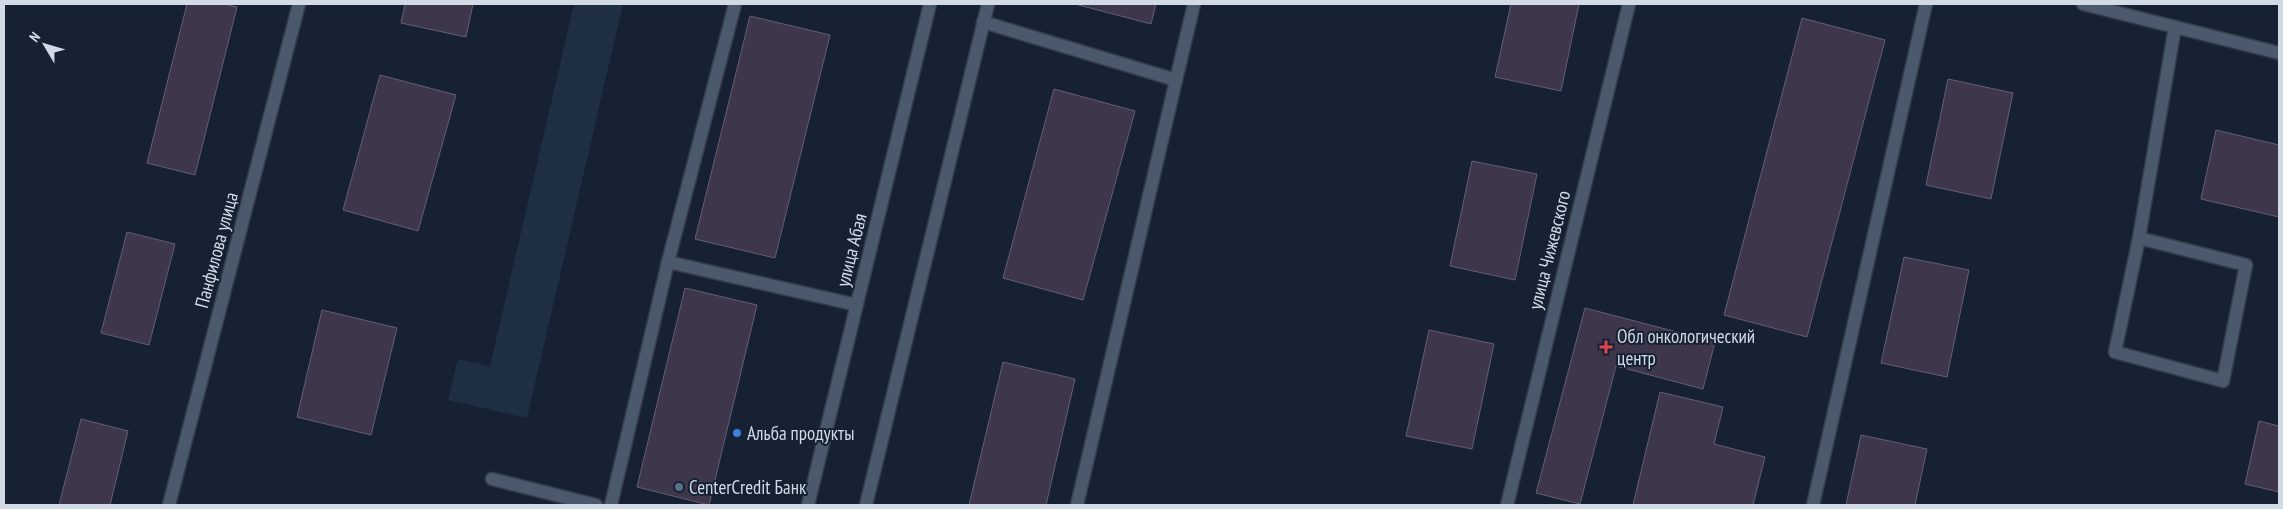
<svg xmlns="http://www.w3.org/2000/svg" width="2283" height="509" viewBox="0 0 2283 509" font-family="'PT Sans Narrow',sans-serif">
<rect width="100%" height="100%" fill="#162233"/>
<!-- built -->
<polygon fill="#1e2e43" points="574,4 623,4 527,418 448,400 458,359 490,366"/>
<!-- building -->
<g fill="#3e364a" stroke="#665d74">
<polygon points="187,4 223,4 237,7 195,175 147,163"/>
<polygon points="405,4 473,4 466,37 401,23"/>
<polygon points="1075,4 1156,4 1151,24"/>
<polygon points="1511,4 1579,4 1561,91 1495,77"/>
<polygon points="750,16 830,35 775,258 695,239"/>
<polygon points="1802,18 1885,40 1807,337 1724,315"/>
<polygon points="380,75 456,95 418,231 343,210"/>
<polygon points="1948,79 2013,93 1991,199 1926,185"/>
<polygon points="1054,89 1135,111 1083,300 1003,278"/>
<polygon points="2216,130 2279,145 2279,217 2201,199"/>
<polygon points="1472,161 1537,174 1515,280 1450,266"/>
<polygon points="127,232 175,244 149,345 101,333"/>
<polygon points="1904,257 1969,270 1947,377 1881,363"/>
<polygon points="685,288 757,305 709,505 637,487"/>
<polygon points="1585,308 1715,342 1703,389 1616,366 1580,504 1536,493"/>
<polygon points="322,310 397,328 371,435 297,417"/>
<polygon points="1429,330 1494,344 1472,449 1406,436"/>
<polygon points="1003,362 1075,379 1046,505 969,505"/>
<polygon points="1660,392 1723,407 1714,444 1765,457 1753,505 1633,505"/>
<polygon points="81,419 128,431 110,505 59,505"/>
<polygon points="2259,421 2279,426 2279,492 2245,484"/>
<polygon points="1861,435 1927,449 1915,505 1846,505"/>
</g>
<g fill="none" stroke-linecap="round" stroke-linejoin="round">
<!-- lane casing -->
<g stroke="#353d4b" stroke-width="15">
<g id="lane">
<polyline points="983,22 1176,80 1077,505"/>
<polyline points="1176,80 1194,4"/>
<polyline points="2139,238 2115,352 2223,381 2246,265 2139,238 2175,27"/>
<polyline points="668,262 735,4"/>
<polyline points="492,479 596,505"/>
<polyline points="611,505 668,262 857,305"/>
</g>
</g>
<!-- street casing -->
<g stroke="#353d4b" stroke-width="15">
<g id="street">
<polyline points="169,505 299,4"/>
<polyline points="1507,505 1629,4"/>
<polyline points="1813,505 1926,4"/>
</g>
</g>
<!-- secondary casing -->
<g stroke="#353d4b" stroke-width="15">
<g id="secondary">
<polyline points="2083,4 2279,53"/>
<polyline points="808,505 930,4"/>
<polyline points="866,505 988,4"/>
</g>
</g>
<!-- lane -->
<use href="#lane" stroke="#4b596c" stroke-width="12"/>
<!-- street -->
<use href="#street" stroke="#4b596c" stroke-width="12"/>
<!-- secondary -->
<use href="#secondary" stroke="#4b596c" stroke-width="12"/>
</g>
<!-- markers -->
<path fill="#e0444e" stroke="#162233" stroke-width="2" d="M1603.5 339.5h5v5h5v5h-5v5h-5v-5h-5v-5h5z"/>
<circle fill="#3f7fe0" stroke="#162233" stroke-width="2" cx="737" cy="433" r="5"/>
<circle fill="#5c6f8a" stroke="#162233" stroke-width="2" cx="679" cy="487" r="5"/>
<g text-anchor="middle" stroke-width="4" stroke-linejoin="round" paint-order="stroke">
<!-- street labels -->
<g font-size="19" fill="#d2dae5" stroke="#162233">
<text transform="translate(216 250) rotate(-75)" y="7">Панфилова улица</text>
<text transform="translate(851 250) rotate(-76)" y="7">улица Абая</text>
<text transform="translate(1549 250) rotate(-76)" y="7">улица Чижевского</text>
</g>
<!-- poi labels -->
<g font-size="19" fill="#d2dae5" stroke="#162233" text-anchor="start">
<text x="1617" y="343">Обл онкологический<tspan x="1617" dy="22">центр</tspan></text>
<text x="747" y="440">Альба продукты</text>
<text x="689" y="494">CenterCredit Банк</text>
</g>
</g>
<!-- border -->
<rect width="2283" height="509" fill="none" stroke="#d2dae5" stroke-width="10"/>
<!-- north arrow -->
<g transform="translate(45 45) rotate(308)" stroke="#162233" stroke-width="4" paint-order="stroke">
<path d="M0-4L9 19L0 12L-9 19Z" fill="#d2dae5"/>
<text y="-8" font-size="14" font-weight="bold" text-anchor="middle" fill="#d2dae5">N</text>
</g>
</svg>
